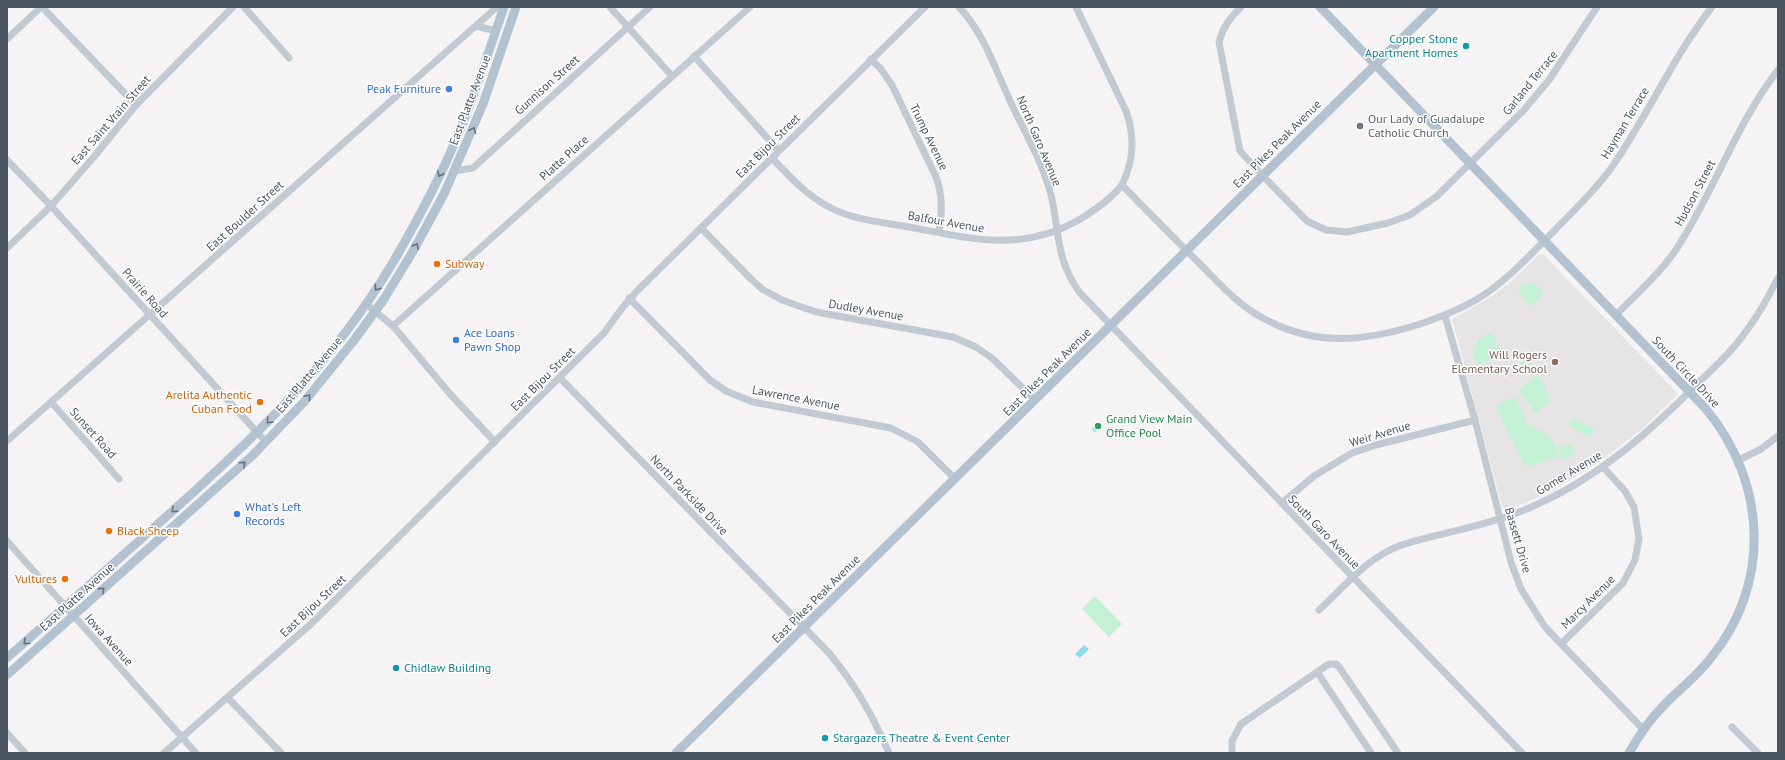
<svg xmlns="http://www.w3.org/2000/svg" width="1785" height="760" viewBox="0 0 1785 760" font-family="'PT Sans',sans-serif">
<rect width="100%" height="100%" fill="#f5f3f3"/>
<!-- education -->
<polygon fill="#e6e4e5" points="1543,254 1678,394 1642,429 1596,464 1553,490 1508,510 1505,510 1502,506 1452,319 1489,298 1511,282 1539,255"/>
<!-- green -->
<g fill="#c3f1d5">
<polygon points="1532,282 1545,292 1532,306 1523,298 1519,289 1523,284 1529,284"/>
<polygon points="1492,332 1502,357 1491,363 1489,360 1478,365 1473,353 1479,339"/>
<polygon points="1525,359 1537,370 1531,376 1519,365"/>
<polygon points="1536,375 1542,380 1550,402 1536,413 1519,391"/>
<path d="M1516 397 1528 426C1546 430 1555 439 1558 457L1530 466 1524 464 1513 440H1511L1496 405Z"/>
<polygon points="1573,418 1594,428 1590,437 1569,426"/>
<polygon points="1572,443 1576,455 1561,459 1558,447"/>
<polygon points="1095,596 1122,624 1109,637 1082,609"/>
</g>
<!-- water -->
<g fill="#90daee">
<polygon points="1099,422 1102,423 1102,427 1097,431 1094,432 1092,428"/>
<polygon points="1084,645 1089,649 1080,658 1075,654"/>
</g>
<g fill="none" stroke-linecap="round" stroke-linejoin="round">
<!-- minor -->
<g stroke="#c1cad2" stroke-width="7">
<polyline points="42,7 136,105"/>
<polyline points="244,7 289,58"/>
<polyline points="610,7 672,76"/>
<path d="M959 7C984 33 996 71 1011 103 1025 133 1043 163 1051 195 1060 232 1055 259 1080 293L1522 753"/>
<path d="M1076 7 1126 111C1135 137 1134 160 1122 185 1148 212 1174 238 1201 265 1219 283 1237 304 1261 317 1314 347 1364 342 1420 324 1444 316 1467 307 1488 292 1512 275 1532 253 1553 232 1573 211 1595 191 1612 167 1648 115 1673 57 1712 7"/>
<path d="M1241 7C1230 18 1223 27 1219 42L1240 151 1262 175 1307 221 1326 230 1347 232 1388 223 1410 215 1437 196 1523 111 1549 80 1597 7"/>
<polyline points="476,26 496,31"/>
<polyline points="7,39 41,7"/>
<polyline points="694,56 779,151"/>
<path d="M871 59 881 69 892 85 936 177C943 196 942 213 939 232"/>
<path d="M772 158C789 176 806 195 829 207 853 220 882 222 909 227 969 238 1019 253 1077 221 1094 211 1110 200 1122 185"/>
<polyline points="7,160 51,206 266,442"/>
<polyline points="455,171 473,168 650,7"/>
<polyline points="701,228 751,279 762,289 782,300 816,312 953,337 976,347 993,359 1035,400"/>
<polyline points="7,248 51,206 93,158 136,105 233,7"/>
<polyline points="629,298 710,380 726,391 753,402 891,428 918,442 955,479"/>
<polyline points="366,304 393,326 451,395 495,442"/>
<path d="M1616 315C1637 293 1661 273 1677 248 1715 190 1736 124 1778 70"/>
<polyline points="1445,316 1475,420 1511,562 1521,589 1545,627 1643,729"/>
<polyline points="393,326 750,7"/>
<path d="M560 378 829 653C856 686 872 714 889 753"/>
<polyline points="51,402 119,479"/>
<polyline points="7,441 497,7"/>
<polyline points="1739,460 1761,449 1778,436"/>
<polyline points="1282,503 1314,476 1352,453 1376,445 1475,420"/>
<polyline points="7,541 196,753"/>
<path d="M1319 610C1341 590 1361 565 1388 551 1402 543 1418 540 1434 536 1466 528 1499 521 1529 508 1596 480 1650 432 1700 381 1717 365 1734 349 1747 330 1759 314 1769 296 1778 278"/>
<polyline points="1561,644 1623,583 1635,560 1639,539 1634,507 1625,491 1603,467"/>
<polyline points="1317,672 1371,753"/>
<polyline points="228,698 281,753"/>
<polyline points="1732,727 1758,753"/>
<polyline points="7,733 25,753"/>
<polyline points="164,753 312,623 604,333 623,307 637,291 925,7"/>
<polyline points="1232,753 1232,741 1241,724 1329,664 1336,664 1339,667 1398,753"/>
</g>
<!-- major -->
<g stroke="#b3c2d1" stroke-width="9">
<path d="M1320 7 1706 409C1767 483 1772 584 1710 659 1697 676 1680 689 1665 704 1650 719 1639 735 1629 753"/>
<path d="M7 658C57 614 107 569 158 524 248 444 329 369 392 264 416 223 439 181 457 137 475 95 489 50 504 7"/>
<polyline points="7,675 253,455 304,402 355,339 384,299 412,253 444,194 483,104 516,7"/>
<polyline points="676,753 1434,7"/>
</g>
</g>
<!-- one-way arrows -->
<defs><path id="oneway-chevron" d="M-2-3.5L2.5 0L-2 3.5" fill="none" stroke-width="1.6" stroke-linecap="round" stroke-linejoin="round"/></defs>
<g stroke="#64717d">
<use href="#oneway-chevron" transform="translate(473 130) rotate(-68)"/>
<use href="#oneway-chevron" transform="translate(440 174) rotate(116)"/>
<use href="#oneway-chevron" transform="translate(416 246) rotate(-61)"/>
<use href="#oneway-chevron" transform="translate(377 288) rotate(123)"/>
<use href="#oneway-chevron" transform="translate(308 397) rotate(-50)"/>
<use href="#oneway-chevron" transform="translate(269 421) rotate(134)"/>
<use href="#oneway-chevron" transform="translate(243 464) rotate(-42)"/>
<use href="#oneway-chevron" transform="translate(174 510) rotate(138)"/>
<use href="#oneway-chevron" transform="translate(102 590) rotate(-41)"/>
<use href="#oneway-chevron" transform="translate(26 642) rotate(138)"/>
</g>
<!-- markers -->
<g fill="#0f9aa8" stroke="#fff" stroke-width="1.5">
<circle cx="1466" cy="46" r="4"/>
<circle cx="396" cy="668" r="4"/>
<circle cx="825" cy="738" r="4"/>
</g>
<g fill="#3f7fe0" stroke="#fff" stroke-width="1.5">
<circle cx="449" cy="89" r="4"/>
<circle cx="456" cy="340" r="4"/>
<circle cx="237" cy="514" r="4"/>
</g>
<circle fill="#6b7280" stroke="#fff" stroke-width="1.5" cx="1360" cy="126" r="4"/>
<g fill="#e8710a" stroke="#fff" stroke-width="1.5">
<circle cx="437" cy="264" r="4"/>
<circle cx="260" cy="402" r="4"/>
<circle cx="109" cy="531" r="4"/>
<circle cx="65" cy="579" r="4"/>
</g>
<circle fill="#8d6e63" stroke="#fff" stroke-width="1.5" cx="1555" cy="362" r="4"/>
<circle fill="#2e9e5b" stroke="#fff" stroke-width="1.5" cx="1098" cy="426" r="4"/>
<g text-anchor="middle" stroke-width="3" stroke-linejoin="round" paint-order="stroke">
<!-- culture labels -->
<g font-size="12" fill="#0d838f" stroke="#fff" text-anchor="start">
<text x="1458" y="43" text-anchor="end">Copper Stone<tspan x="1458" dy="14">Apartment Homes</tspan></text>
<text x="404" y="672">Chidlaw Building</text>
<text x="833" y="742">Stargazers Theatre &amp; Event Center</text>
</g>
<!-- street labels -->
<g font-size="12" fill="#4a5661" stroke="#fff">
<text transform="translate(1530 83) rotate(-51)" y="4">Garland Terrace</text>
<text transform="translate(547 85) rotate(-42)" y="4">Gunnison Street</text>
<text transform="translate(470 100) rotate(-69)" y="4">East Platte Avenue</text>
<text transform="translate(111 120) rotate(-49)" y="4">East Saint Vrain Street</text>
<text transform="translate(1625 123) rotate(-59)" y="4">Hayman Terrace</text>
<text transform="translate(929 137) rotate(64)" y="4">Trump Avenue</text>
<text transform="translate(1039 141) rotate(67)" y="4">North Garo Avenue</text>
<text transform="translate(1277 144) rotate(-45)" y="4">East Pikes Peak Avenue</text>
<text transform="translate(768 146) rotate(-45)" y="4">East Bijou Street</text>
<text transform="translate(564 158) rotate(-42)" y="4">Platte Place</text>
<text transform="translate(1695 193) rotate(-62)" y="4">Hudson Street</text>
<text transform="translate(245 216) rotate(-42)" y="4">East Boulder Street</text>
<text transform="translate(946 222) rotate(10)" y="4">Balfour Avenue</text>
<text transform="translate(145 293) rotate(48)" y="4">Prairie Road</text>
<text transform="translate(866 310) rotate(10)" y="4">Dudley Avenue</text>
<text transform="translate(1047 372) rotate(-45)" y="4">East Pikes Peak Avenue</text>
<text transform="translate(1686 372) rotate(47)" y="4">South Circle Drive</text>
<text transform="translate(309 375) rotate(-50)" y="4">East Platte Avenue</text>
<text transform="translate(543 379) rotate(-45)" y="4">East Bijou Street</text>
<text transform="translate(796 398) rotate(11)" y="4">Lawrence Avenue</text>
<text transform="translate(93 433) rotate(48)" y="4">Sunset Road</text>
<text transform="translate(1380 434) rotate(-17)" y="4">Weir Avenue</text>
<text transform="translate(1569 473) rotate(-31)" y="4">Gomer Avenue</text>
<text transform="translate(689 495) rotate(46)" y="4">North Parkside Drive</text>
<text transform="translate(1324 532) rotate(46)" y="4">South Garo Avenue</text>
<text transform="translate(1518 540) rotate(74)" y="4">Bassett Drive</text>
<text transform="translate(77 597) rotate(-42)" y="4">East Platte Avenue</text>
<text transform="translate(816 599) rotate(-45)" y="4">East Pikes Peak Avenue</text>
<text transform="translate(1588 602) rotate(-45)" y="4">Marcy Avenue</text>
<text transform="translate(313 606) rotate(-43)" y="4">East Bijou Street</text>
<text transform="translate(109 640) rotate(48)" y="4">Iowa Avenue</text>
</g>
<!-- shop labels -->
<g font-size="12" fill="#366cbe" stroke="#fff" text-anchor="start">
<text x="441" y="93" text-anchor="end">Peak Furniture</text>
<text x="464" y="337">Ace Loans<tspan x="464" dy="14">Pawn Shop</tspan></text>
<text x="245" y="511">What's Left<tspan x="245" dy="14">Records</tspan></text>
</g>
<!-- worship labels -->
<g font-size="12" fill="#5b616d" stroke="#fff" text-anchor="start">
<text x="1368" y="123">Our Lady of Guadalupe<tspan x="1368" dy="14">Catholic Church</tspan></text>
</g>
<!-- food labels -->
<g font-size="12" fill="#c56008" stroke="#fff" text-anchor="start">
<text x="445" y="268">Subway</text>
<text x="252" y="399" text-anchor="end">Arelita Authentic<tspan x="252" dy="14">Cuban Food</tspan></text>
<text x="117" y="535">Black Sheep</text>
<text x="57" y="583" text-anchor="end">Vultures</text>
</g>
<!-- education labels -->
<g font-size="12" fill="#785e54" stroke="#fff" text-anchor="end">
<text x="1547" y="359">Will Rogers<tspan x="1547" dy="14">Elementary School</tspan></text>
</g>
<!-- leisure labels -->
<g font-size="12" fill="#27864d" stroke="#fff" text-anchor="start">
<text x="1106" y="423">Grand View Main<tspan x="1106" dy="14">Office Pool</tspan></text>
</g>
</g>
<!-- border -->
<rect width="1785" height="760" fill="none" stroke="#4a5661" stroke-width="16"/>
</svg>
